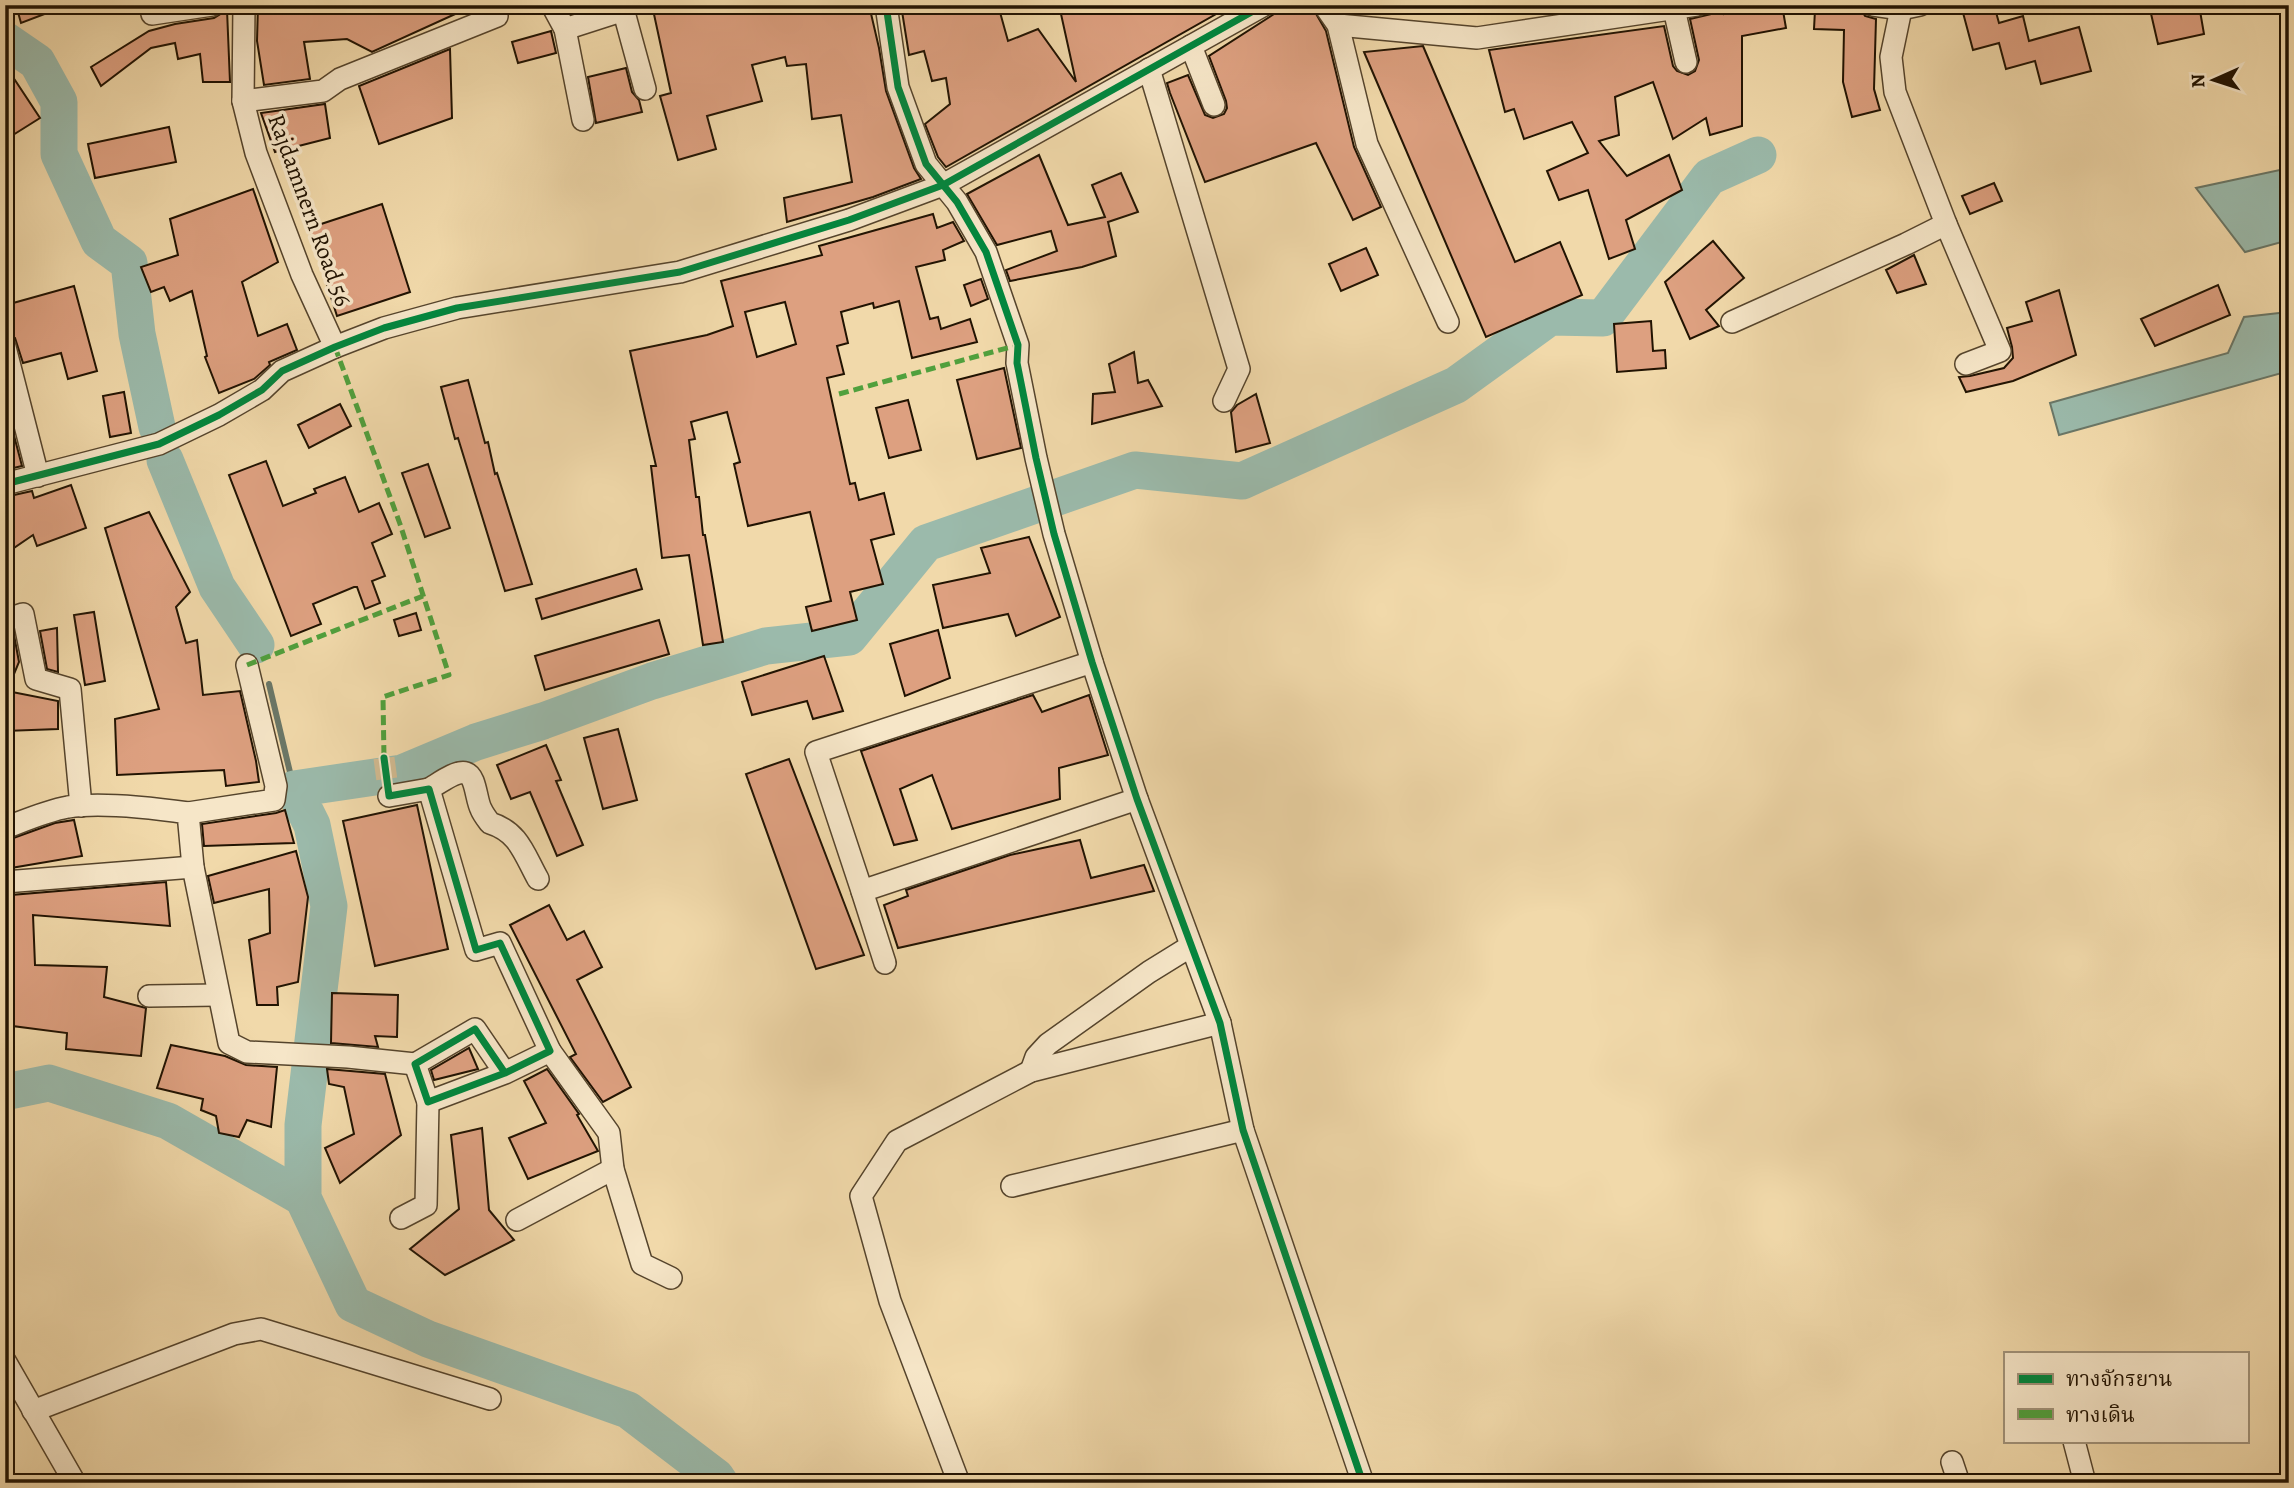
<svg xmlns="http://www.w3.org/2000/svg" width="2294" height="1488" viewBox="0 0 2294 1488" font-family="Alegreya,'Noto Serif Thai',serif">
<rect width="100%" height="100%" fill="#f1d9aa"/>
<filter id="stains"><feTurbulence type="fractalNoise" baseFrequency=".00286" numOctaves="4"/><feColorMatrix values="0 0 0 0 .2 0 0 0 0 .09 0 0 0 0 .02 0 0 0 .5 -.17"/></filter>
<radialGradient id="worn" r=".72"><stop offset=".6" stop-color="#630" stop-opacity="0"/><stop offset="1" stop-color="#630" stop-opacity=".3"/></radialGradient>
<!-- water -->
<g fill="#9bbaab" stroke="#6a7767" stroke-width="2">
<polygon points="2289,168 2289,240 2245,252 2196,188"/>
<polygon points="2289,312 2289,371 2059,435 2050,403 2228,353 2244,317"/>
</g>
<g fill="none" stroke-linecap="round" stroke-linejoin="round">
<!-- stream -->
<polyline stroke="#6a7767" stroke-width="6" points="269,684 294,789"/>
<!-- river -->
<g stroke="#9bbaab" stroke-width="37">
<polyline points="5,40 37,62 59,102 59,154 99,241 129,263 137,334 157,427"/>
<polyline points="165,460 217,587 256,645"/>
<polyline points="5,1092 49,1083 168,1121 303,1198"/>
<polyline points="720,1483 716,1477 628,1410 428,1339 353,1304 303,1198 303,1125 329,906 312,825 294,789 402,773 476,742 543,721 652,681 766,646 849,637 926,543 1135,470 1242,481 1456,385 1550,317 1603,318 1709,177 1758,155"/>
</g>
</g>
<!-- building -->
<g fill="#dda080" stroke="#211302" stroke-width="2" fill-rule="evenodd">
<polygon points="16,5 63,5 63,7 21,23"/>
<polygon points="258,5 475,5 372,52 347,39 304,42 310,79 264,85 257,41"/>
<polygon points="652,5 869,5 879,48 886,91 914,168 921,179 873,197 787,222 784,198 852,182 841,115 812,119 806,64 787,66 785,57 752,65 762,101 707,116 716,149 678,160 660,96 671,93"/>
<polygon points="901,5 998,5 1008,41 1038,29 1076,82 1059,5 1232,5 946,167 938,157 925,124 950,104 946,78 932,81 924,51 909,55"/>
<polygon points="1288,5 1311,5 1326,31 1354,147 1381,207 1353,220 1316,143 1205,182 1170,93 1167,83 1188,75 1205,115 1213,118 1224,114 1227,108 1226,101 1209,56"/>
<polygon points="1773,5 1782,5 1786,28 1742,36 1742,126 1710,135 1706,118 1673,139 1653,82 1615,97 1619,135 1599,141 1627,176 1669,155 1682,190 1626,220 1635,249 1609,259 1588,190 1559,200 1547,171 1588,153 1572,122 1524,139 1514,109 1505,112 1489,50 1664,26 1673,66 1677,71 1688,75 1695,71 1699,60 1690,19 1724,11 1724,14"/>
<polygon points="1976,5 1994,5 1999,23 2023,16 2029,41 2079,27 2091,71 2041,84 2035,61 2006,69 1999,43 1973,50 1962,9"/>
<polygon points="2149,5 2199,5 2204,34 2158,44"/>
<polygon points="227,10 230,82 203,82 200,54 178,59 175,43 151,48 101,86 91,67 149,31 175,24 214,18"/>
<polygon points="1815,10 1862,11 1865,16 1876,19 1874,89 1880,110 1852,117 1843,82 1844,30 1814,29"/>
<polygon points="551,31 556,53 518,63 512,42"/>
<polygon points="1423,46 1515,262 1560,242 1582,295 1486,337 1364,52"/>
<polygon points="450,49 452,118 379,144 359,86"/>
<polygon points="5,65 40,118 5,140"/>
<polygon points="626,68 632,92 639,100 642,112 596,123 588,77"/>
<polygon points="325,104 330,138 275,152 261,113"/>
<polygon points="169,127 176,162 95,178 88,144"/>
<polygon points="1039,155 1068,225 1105,217 1092,185 1121,173 1138,212 1108,222 1116,256 1082,267 1010,281 1006,270 1057,251 1051,231 997,245 967,194"/>
<polygon points="1994,183 2002,201 1970,214 1962,196"/>
<polygon points="253,189 278,262 242,282 258,336 287,324 297,350 269,362 270,365 254,379 219,393 205,357 207,356 192,291 170,301 164,287 151,292 141,267 178,255 170,219"/>
<polygon points="382,204 410,292 337,316 309,228"/>
<path d="M933 214 937 228 953 222 964 241 943 250 945 260 916 267 930 319 938 317 941 329 970 319 977 342 912 358 899 301 874 308 873 303 841 312 848 343 837 346 844 374 827 378 850 484 855 483 859 500 884 493 894 534 871 540 883 584 850 592 857 620 812 631 806 607 831 601 810 512 748 526 734 464 740 462 727 412 691 422 695 439 689 440 696 497H699L703 535H705L723 642 703 645 689 555 662 558 651 466H656L630 351 707 335 733 326 721 281 822 255 819 246ZM785 302 796 344 757 357 745 312Z"/>
<polygon points="1713,241 1744,278 1706,310 1719,326 1690,339 1665,282"/>
<polygon points="1366,248 1378,275 1341,291 1329,264"/>
<polygon points="1914,255 1926,284 1897,293 1886,270"/>
<polygon points="981,279 988,299 971,306 964,285"/>
<polygon points="2218,285 2230,315 2155,346 2141,319"/>
<polygon points="74,286 97,371 68,379 61,353 23,363 15,338 5,334 5,325 11,324 6,305"/>
<polygon points="2059,290 2076,355 2013,381 1966,392 1959,377 1970,376 2004,368 2013,358 2012,347 2007,328 2032,321 2026,302"/>
<polygon points="1651,321 1653,351 1665,350 1666,368 1617,372 1614,324"/>
<polygon points="1134,352 1138,383 1148,380 1162,406 1092,424 1093,394 1115,392 1109,364"/>
<polygon points="1004,368 1021,448 977,459 957,380"/>
<polygon points="468,380 485,443 488,442 495,474 497,473 532,584 505,591 458,438 455,439 441,387"/>
<polygon points="124,392 131,433 110,437 103,396"/>
<polygon points="1256,394 1270,443 1236,452 1231,412 1237,405"/>
<polygon points="908,400 921,450 889,458 876,408"/>
<polygon points="340,404 351,426 309,448 298,425"/>
<polygon points="5,409 7,409 22,466 5,470"/>
<polygon points="266,461 283,506 316,493 314,489 345,477 359,512 379,503 392,534 372,543 385,576 372,581 380,603 365,609 357,587 354,587 313,604 321,624 291,636 229,475"/>
<polygon points="428,464 450,528 425,537 402,473"/>
<polygon points="71,485 86,528 37,546 33,535 5,554 5,497 32,491 34,498"/>
<polygon points="149,512 190,592 176,607 186,643 197,640 203,695 240,691 256,761 259,782 226,786 224,770 117,775 115,719 159,709 105,528"/>
<polygon points="1029,537 1060,617 1016,636 1008,614 943,628 933,585 990,573 981,548"/>
<polygon points="636,569 642,589 542,619 536,599"/>
<polygon points="94,612 105,681 85,685 74,615"/>
<polygon points="416,613 421,630 399,636 394,620"/>
<polygon points="659,620 669,654 545,690 535,656"/>
<polygon points="57,628 58,672 47,669 40,631"/>
<polygon points="938,630 950,678 905,696 890,644"/>
<polygon points="14,635 19,662 7,691 58,701 58,729 5,731 5,637"/>
<polygon points="824,656 843,711 813,719 807,701 752,715 742,682"/>
<polygon points="1033,695 1042,712 1089,695 1108,755 1059,768 1060,799 952,829 932,775 900,789 917,840 894,845 861,751"/>
<polygon points="618,729 637,800 603,809 584,738"/>
<polygon points="546,745 561,780 556,781 583,845 557,856 530,792 511,799 497,765"/>
<polygon points="789,759 864,955 816,969 746,774"/>
<polygon points="417,805 448,949 375,966 343,821"/>
<polygon points="285,810 294,843 204,846 202,824 276,813"/>
<polygon points="74,820 82,856 5,869 5,841 55,823"/>
<polygon points="1080,840 1091,878 1144,865 1154,891 898,948 884,905 908,896 906,890 1010,855"/>
<polygon points="296,851 308,897 298,982 277,987 278,1005 257,1005 249,940 270,933 269,889 214,903 208,876"/>
<polygon points="166,882 170,926 33,915 35,965 107,967 104,997 146,1008 141,1056 66,1049 67,1033 5,1025 5,925 11,925 11,895"/>
<polygon points="549,905 567,940 584,931 602,967 577,980 631,1087 603,1102 570,1057 576,1054 510,925"/>
<polygon points="332,993 398,995 397,1037 375,1036 378,1047 331,1043"/>
<polygon points="171,1045 225,1056 246,1065 277,1067 271,1127 247,1120 239,1137 219,1133 216,1116 201,1110 203,1099 157,1088"/>
<polygon points="469,1048 478,1069 434,1080 431,1070"/>
<polygon points="327,1069 385,1074 401,1135 340,1183 325,1148 354,1134 344,1087 329,1084"/>
<polygon points="547,1069 579,1114 577,1115 598,1151 528,1179 509,1138 546,1123 524,1081"/>
<polygon points="482,1128 489,1210 514,1240 445,1275 410,1249 459,1209 451,1135"/>
</g>
<g fill="none" stroke-linecap="round" stroke-linejoin="round">
<!-- minor-tunnel -->
<polyline stroke="#d2bb91" stroke-width="21" stroke-dasharray="21 10" stroke-linecap="butt" points="384,758 389,796"/>
<!-- minor casing -->
<g stroke="#55442c" stroke-width="24">
<g id="minor">
<polyline points="244,5 243,101 256,153 302,275 335,347"/>
<polyline points="552,5 565,29 583,120"/>
<polyline points="622,5 645,89"/>
<polyline points="886,5 898,87 926,164 957,202 986,252 1018,345 1017,363 1036,458 1054,534 1092,662 1137,799 1220,1023 1243,1130 1363,1483"/>
<polyline points="1324,5 1338,25 1367,144 1448,322"/>
<polyline points="1873,5 1901,9 1920,5"/>
<polyline points="1674,9 1686,62"/>
<polyline points="152,14 212,5"/>
<polyline points="1338,25 1477,38 1697,5"/>
<polyline points="565,29 624,10"/>
<polyline points="1191,46 1214,105"/>
<polyline points="1149,69 1239,369 1224,401"/>
<polyline points="243,101 323,91 340,79 497,16"/>
<polyline points="1946,224 2000,351 1966,364"/>
<polyline points="1732,322 1906,244 1946,224 1895,92 1891,57 1901,9"/>
<polyline points="5,347 38,476"/>
<polyline points="5,484 159,444 219,415 262,390 282,371 335,347 384,328 457,308 680,272 849,220 943,185 1264,5"/>
<polyline points="5,620 23,614 36,679 70,689 81,806"/>
<polyline points="1092,662 816,752 862,891 1137,799"/>
<path d="M429 789C438 784 456 770 466 773 476 776 476 800 481 809 483 814 487 819 490 823 519 832 524 854 538 879"/>
<polyline points="389,796 429,789 476,950 500,943 550,1051 505,1073 475,1029 415,1064 428,1102 505,1073"/>
<polyline points="188,813 274,800 276,786 247,665"/>
<path d="M5 828C26 820 46 811 68 807 101 802 153 808 188 813L193 867 229 1043 247 1052 348 1057 415 1064"/>
<polyline points="5,882 193,867"/>
<polyline points="862,891 885,963"/>
<polyline points="149,996 218,995"/>
<polyline points="550,1051 609,1133 613,1169 642,1264 671,1278"/>
<polyline points="1031,1071 1036,1057 1048,1044 1149,972 1191,946"/>
<polyline points="1012,1186 1243,1130"/>
<polyline points="401,1218 426,1205 428,1102"/>
<polyline points="517,1220 613,1169"/>
<polyline points="5,1361 75,1483"/>
<polyline points="33,1411 234,1334 261,1329 490,1399"/>
<polyline points="2074,1441 2085,1483"/>
<polyline points="1952,1462 1959,1483"/>
<polyline points="959,1483 890,1301 861,1196 897,1141 1031,1071 1220,1023"/>
</g>
</g>
<!-- minor -->
<use href="#minor" stroke="#f6e6c8" stroke-width="21"/>
<!-- quiet -->
<g stroke="#50a03d" stroke-width="5" stroke-dasharray="10 5" stroke-linecap="butt">
<polyline points="335,347 400,524 449,675 383,697 384,758"/>
<polyline points="839,394 1018,345"/>
<polyline points="247,665 423,596"/>
</g>
<!-- cycleway casing -->
<g stroke="#f6e6c8" stroke-width="11">
<g id="cycleway">
<polyline points="886,5 898,87 926,164 957,202 986,252 1018,345 1017,363 1036,458 1054,534 1092,662 1137,799 1220,1023 1243,1130 1363,1483"/>
<polyline points="5,484 159,444 219,415 262,390 282,371 335,347 384,328 457,308 680,272 849,220 943,185 1264,5"/>
<polyline points="384,758 389,796 429,789 476,950 500,943 550,1051 505,1073 475,1029 415,1064 428,1102 505,1073"/>
</g>
</g>
<!-- cycleway -->
<use href="#cycleway" stroke="#00873e" stroke-width="7"/>
</g>
<g text-anchor="middle" stroke-width="7" stroke-linejoin="round" paint-order="stroke">
<!-- street labels -->
<g font-size="24" fill="#211302" stroke="#f6e6c8">
<text transform="translate(310 210) rotate(70)" y="8">Rajdamnern Road 56</text>
</g>
</g>
<!-- margin -->
<rect width="2294" height="1488" fill="none" stroke="#f1d9aa" stroke-width="28"/>
<rect x="7" y="7" width="2280" height="1474" fill="none" stroke="#211302" stroke-width="3.5"/>
<rect x="14" y="14" width="2266" height="1460" fill="none" stroke="#211302" stroke-width="2"/>
<!-- legend -->
<rect x="2004" y="1352" width="245" height="91" fill="#f6e6c8" stroke="#a19279" stroke-width="2"/>
<rect x="2018" y="1374" width="35" height="10" fill="#00873e" stroke="#a19279" stroke-width="2"/>
<text x="2066" y="1386" font-size="21" fill="#211302">ทางจักรยาน</text>
<rect x="2018" y="1409" width="35" height="10" fill="#50a03d" stroke="#a19279" stroke-width="2"/>
<text x="2066" y="1422" font-size="21" fill="#211302">ทางเดิน</text>
<!-- north arrow -->
<g transform="translate(2214 80) rotate(267)" stroke="#f6e6c8" stroke-width="5" paint-order="stroke">
<path d="M0-5L12 26L0 18L-12 26Z" fill="#211302"/>
<text y="-10" font-size="19" font-weight="bold" text-anchor="middle" fill="#211302">N</text>
</g>
<rect width="100%" height="100%" filter="url(#stains)"/>
<rect width="100%" height="100%" fill="url(#worn)"/>
</svg>
